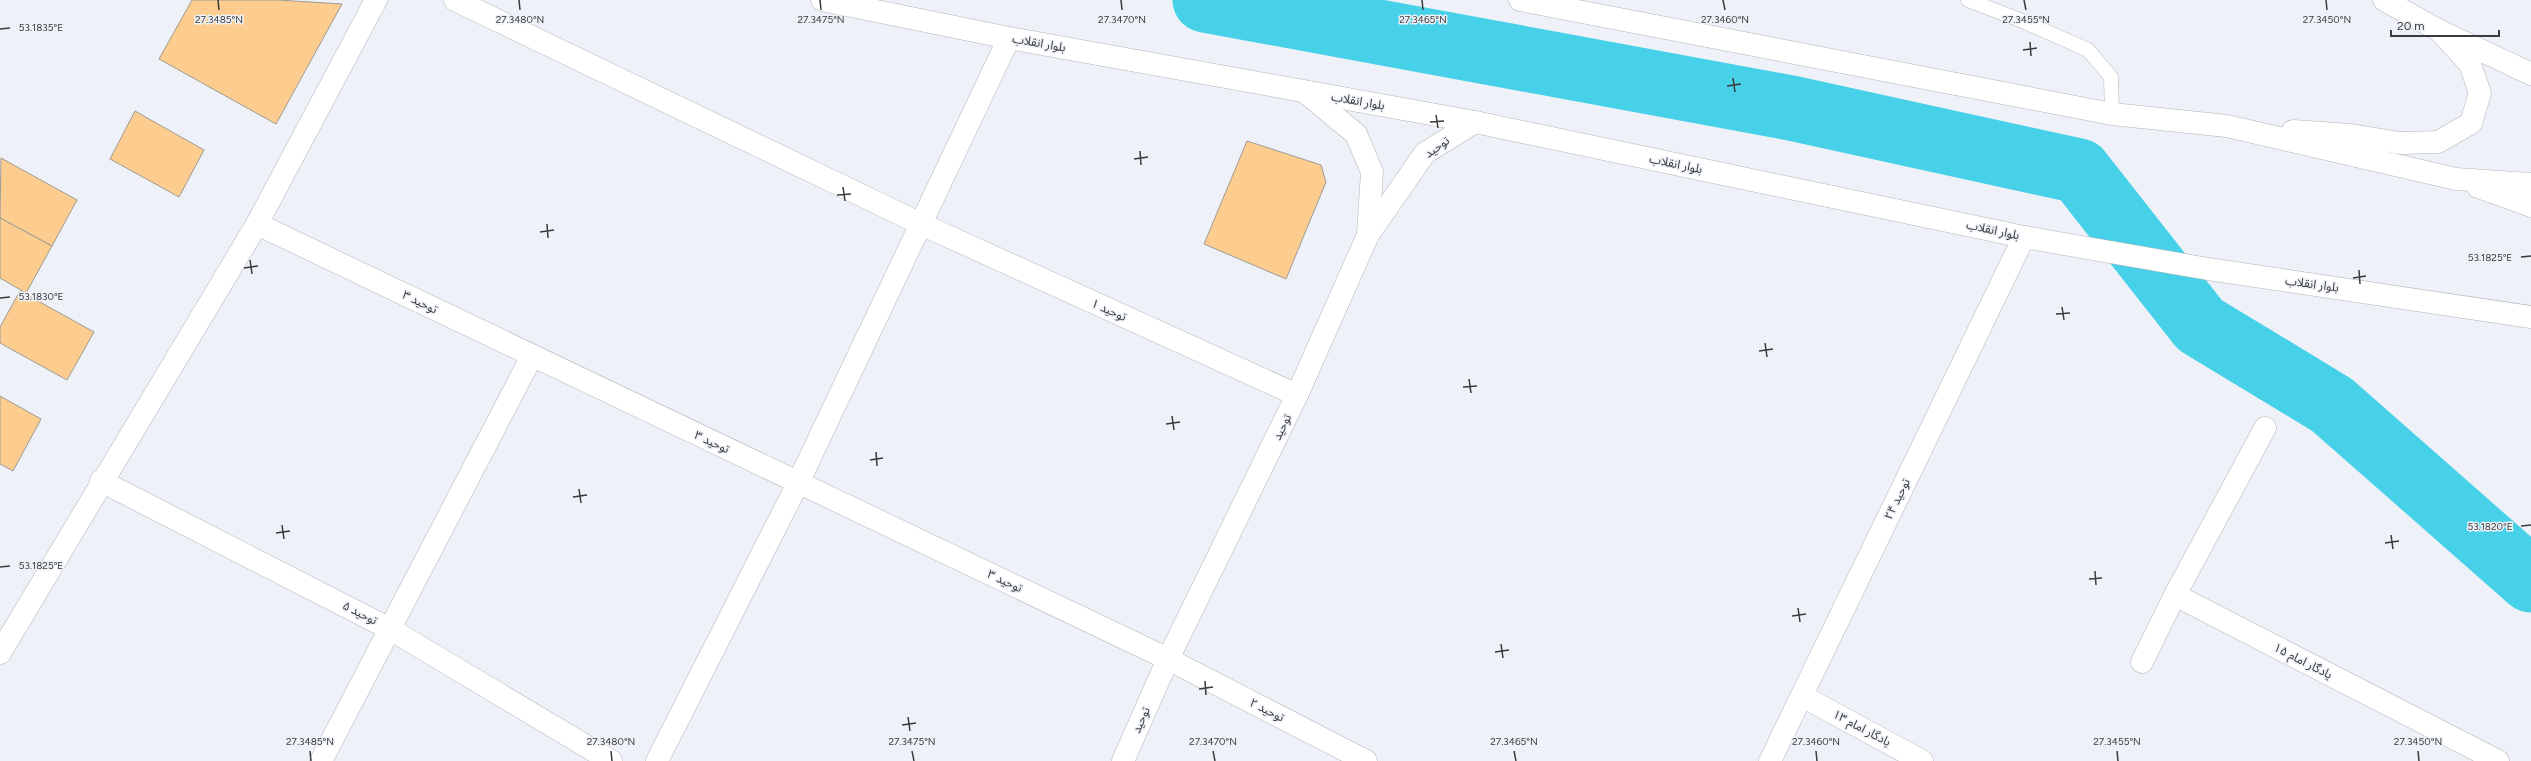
<svg xmlns="http://www.w3.org/2000/svg" width="2531" height="761" viewBox="0 0 2531 761" font-family="Figtree,'Noto Sans Arabic',sans-serif">
<rect width="100%" height="100%" fill="#eef1f7"/>
<g fill="none" stroke-linecap="round" stroke-linejoin="round">
<!-- river -->
<polyline stroke="#46d1e8" stroke-width="65" points="1205,0 1791,108 2079,171 2200,325 2332,405 2531,580"/>
</g>
<!-- building -->
<g fill="#fccd8e" stroke="#9d9a95">
<polygon points="192,0 278,0 342,4 276,124 159,59"/>
<polygon points="135,111 204,150 179,197 110,159"/>
<polygon points="1247,141 1321,165 1326,182 1286,279 1204,244"/>
<polygon points="1,158 77,200 52,246 0,218"/>
<polygon points="0,218 52,246 26,293 0,278"/>
<polygon points="20,291 94,332 67,380 0,343 0,327"/>
<polygon points="0,396 41,419 13,471 0,464"/>
</g>
<g fill="none" stroke-linecap="round" stroke-linejoin="round">
<!-- lane casing -->
<g stroke="#b2b5ba" stroke-width="15">
<polyline id="lane" points="1968,0 2025,22 2088,50 2111,77 2112,114"/>
</g>
<!-- street casing -->
<g stroke="#b2b5ba" stroke-width="23">
<g id="street">
<polyline points="455,0 921,224 1297,395"/>
<polyline points="2384,0 2440,31 2531,74"/>
<polyline points="257,224 1168,659 1366,761"/>
<polyline points="101,481 390,629 611,761"/>
<polyline points="2175,595 2265,428"/>
<polyline points="0,653 257,224 376,0"/>
<polyline points="2142,662 2175,595 2498,761"/>
<polyline points="1802,696 1922,761"/>
<polyline points="321,761 532,356"/>
<polyline points="657,761 798,483 1009,38"/>
<polyline points="1770,761 2024,237"/>
</g>
</g>
<!-- secondary casing -->
<g stroke="#b2b5ba" stroke-width="23">
<g id="secondary">
<polyline points="822,0 1009,38 1475,122 2024,237 2208,269 2531,317"/>
<polyline points="1520,0 2112,114 2227,126 2456,179 2531,184"/>
<polyline points="1305,92 1356,134 1372,172 1368,235"/>
<polyline points="2293,131 2351,135 2400,143 2438,142 2471,123 2480,93 2470,64 2440,31"/>
<polyline points="2478,187 2531,206"/>
<polyline points="1123,761 1168,659 1297,395 1368,235 1425,153 1475,122"/>
</g>
</g>
<!-- lane -->
<use href="#lane" stroke="#fff" stroke-width="14"/>
<!-- street -->
<use href="#street" stroke="#fff" stroke-width="22"/>
<!-- secondary -->
<use href="#secondary" stroke="#fff" stroke-width="22"/>
</g>
<!-- ticks -->
<path fill="none" stroke="#393b3d" stroke-width="1.5" d="M218 0 219 10M519 0 520 10M820 0 821 10M1121 0 1122 10M1422 0 1423 10M1723 0 1725 10M2024 0 2026 10M2326 0 2327 10M0 29 10 28M2030 42 2031 56M2023 50 2037 48M1733 78 1735 92M1727 86 1741 84M1436 115 1438 128M1430 122 1444 121M1140 151 1141 165M1134 159 1148 157M843 187 845 201M837 195 851 194M547 224 548 238M540 232 554 230M2521 257 2531 256M250 260 252 274M244 268 258 266M2359 270 2360 284M2353 278 2366 276M0 298 10 297M2062 307 2064 320M2056 314 2070 313M1765 343 1767 357M1759 351 1773 349M1469 379 1471 393M1463 387 1477 386M1172 416 1174 430M1166 424 1180 422M876 452 877 466M870 460 883 458M579 489 581 503M573 497 587 495M282 525 284 539M2521 526 2531 525M276 533 290 531M2391 535 2393 549M2385 543 2399 541M0 567 10 566M2095 571 2096 585M2089 579 2102 578M1798 608 1800 622M1792 616 1806 614M1501 644 1503 658M1495 652 1509 650M1205 681 1206 695M1199 689 1213 687M908 717 910 731M902 725 916 723M310 751 311 761M611 751 612 761M912 751 914 761M1213 751 1215 761M1514 751 1516 761M1816 751 1817 761M2117 751 2118 761M2418 751 2419 761"/>
<g text-anchor="middle" stroke-width="3" stroke-linejoin="round" paint-order="stroke">
<!-- street labels -->
<g font-size="12" fill="#393b3d" stroke="#eef1f7">
<text transform="translate(1039 43) rotate(10)" y="4">بلوار انقلاب</text>
<text transform="translate(1358 101) rotate(10)" y="4">بلوار انقلاب</text>
<text transform="translate(1437 147) rotate(-36)" y="4">توحید</text>
<text transform="translate(1676 164) rotate(12)" y="4">بلوار انقلاب</text>
<text transform="translate(1993 230) rotate(12)" y="4">بلوار انقلاب</text>
<text transform="translate(2312 284) rotate(8)" y="4">بلوار انقلاب</text>
<text transform="translate(420 302) rotate(26)" y="4">توحید ۳</text>
<text transform="translate(1109 310) rotate(24)" y="4">توحید ۱</text>
<text transform="translate(1282 427) rotate(-64)" y="4">توحید</text>
<text transform="translate(712 442) rotate(25)" y="4">توحید ۳</text>
<text transform="translate(1897 499) rotate(-64)" y="4">توحید ۲۴</text>
<text transform="translate(1005 581) rotate(25)" y="4">توحید ۳</text>
<text transform="translate(360 613) rotate(27)" y="4">توحید ۵</text>
<text transform="translate(2303 661) rotate(27)" y="4">یادگار امام ۱۵</text>
<text transform="translate(1267 710) rotate(27)" y="4">توحید ۲</text>
<text transform="translate(1141 720) rotate(-66)" y="4">توحید</text>
<text transform="translate(1862 728) rotate(28)" y="4">یادگار امام ۱۳</text>
</g>
</g>
<g font-size="10" text-anchor="middle" fill="#393b3d" stroke="#eef1f7" stroke-width="3" stroke-linejoin="round" paint-order="stroke">
<text x="219" y="23">27.3485°N</text>
<text x="520" y="23">27.3480°N</text>
<text x="821" y="23">27.3475°N</text>
<text x="1122" y="23">27.3470°N</text>
<text x="1423" y="23">27.3465°N</text>
<text x="1725" y="23">27.3460°N</text>
<text x="2026" y="23">27.3455°N</text>
<text x="2327" y="23">27.3450°N</text>
<text x="41" y="31">53.1835°E</text>
<text x="2490" y="261">53.1825°E</text>
<text x="41" y="300">53.1830°E</text>
<text x="2490" y="530">53.1820°E</text>
<text x="41" y="569">53.1825°E</text>
<text x="310" y="745">27.3485°N</text>
<text x="611" y="745">27.3480°N</text>
<text x="912" y="745">27.3475°N</text>
<text x="1213" y="745">27.3470°N</text>
<text x="1514" y="745">27.3465°N</text>
<text x="1816" y="745">27.3460°N</text>
<text x="2117" y="745">27.3455°N</text>
<text x="2418" y="745">27.3450°N</text>
</g>
<!-- scale -->
<path d="M2391 30v6h108v-6" fill="none" stroke="#393b3d" stroke-width="2"/>
<text x="2397" y="30" font-size="12" fill="#393b3d" stroke="#eef1f7" stroke-width="3" paint-order="stroke">20 m</text>
</svg>
